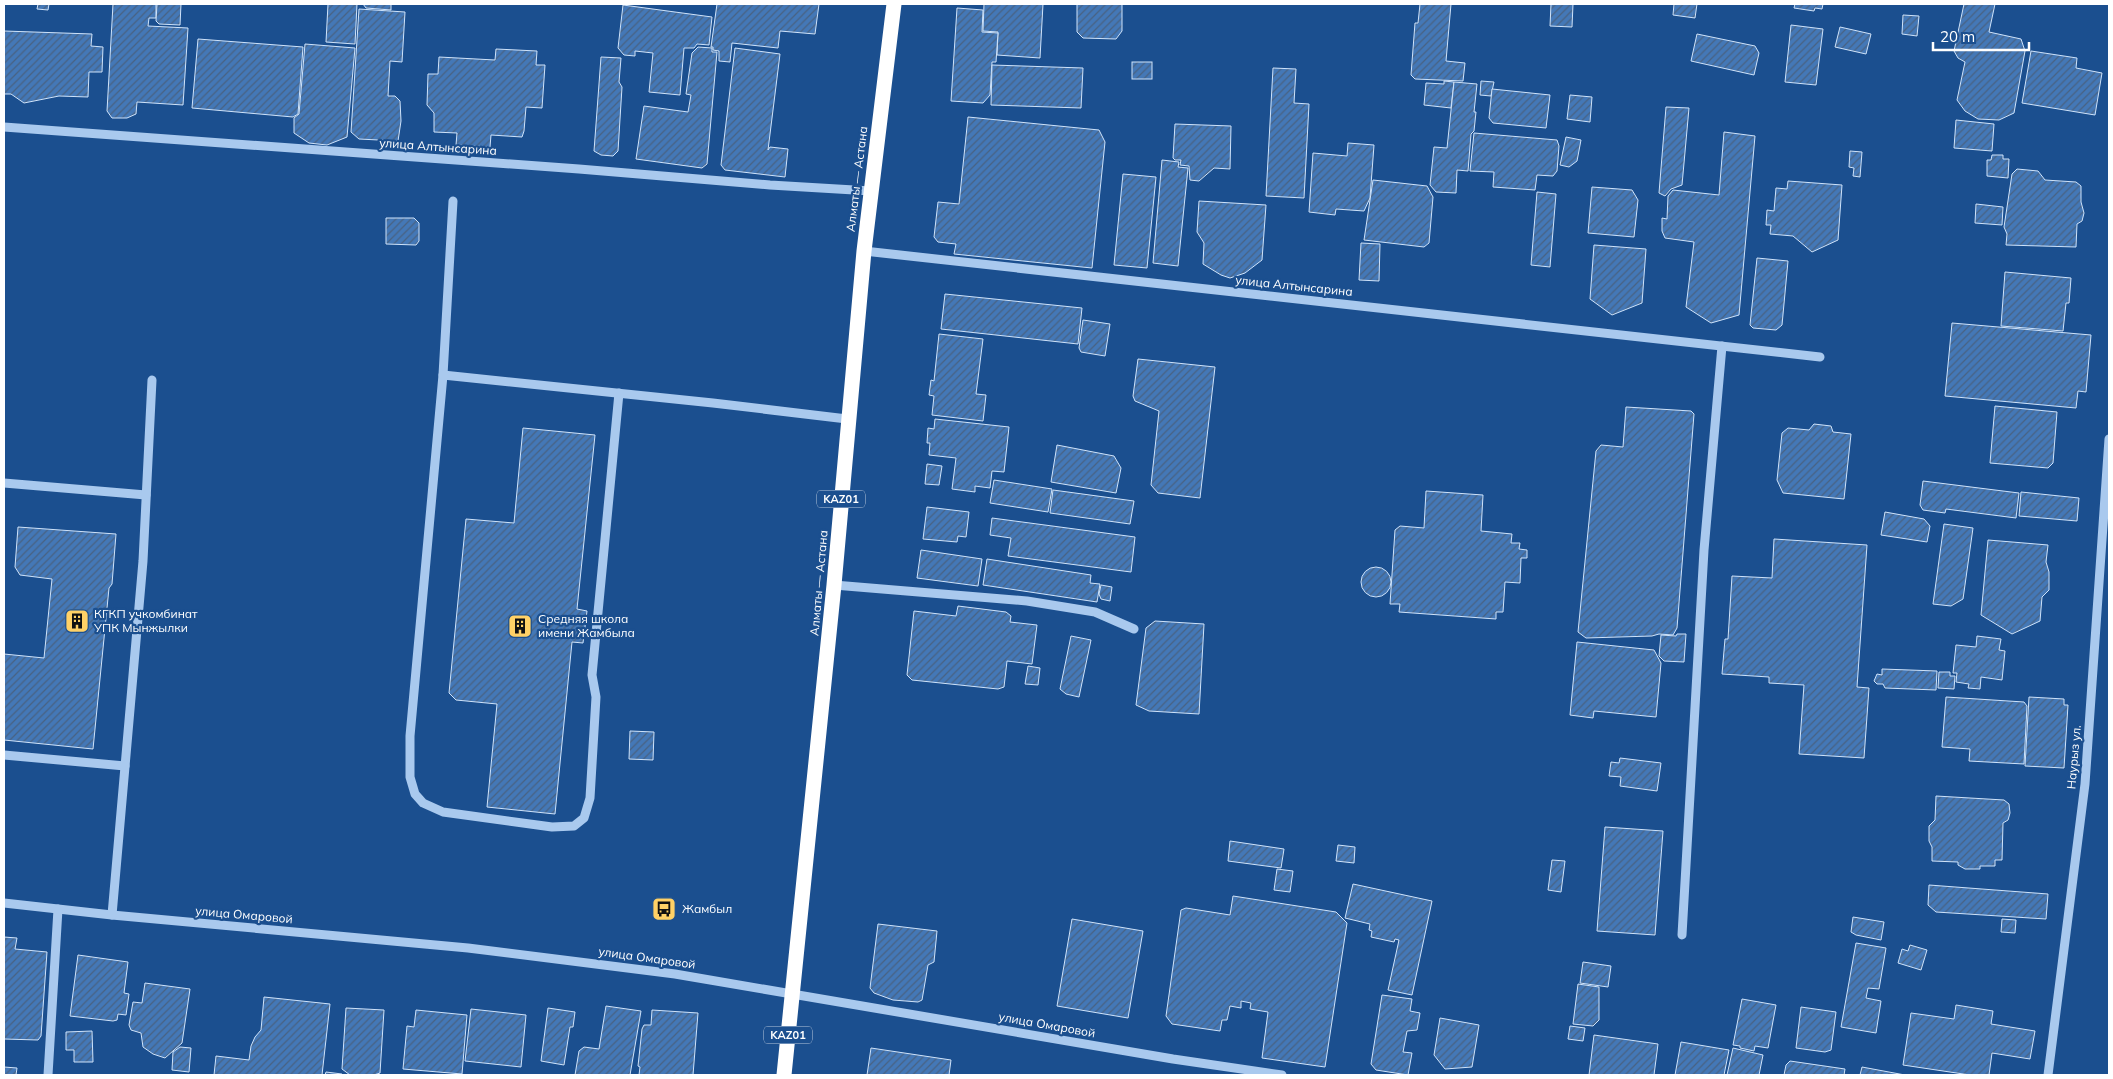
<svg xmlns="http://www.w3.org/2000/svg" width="2113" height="1079" viewBox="0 0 2113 1079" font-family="Mulish,sans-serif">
<defs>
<pattern id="building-hatch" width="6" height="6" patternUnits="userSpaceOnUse" patternTransform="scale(1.25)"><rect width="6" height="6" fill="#4478b7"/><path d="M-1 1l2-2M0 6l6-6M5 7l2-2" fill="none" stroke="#486282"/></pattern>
</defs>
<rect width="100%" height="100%" fill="#1b4f8f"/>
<!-- building -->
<g fill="url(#building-hatch)" stroke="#cfe3fa">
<polygon points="38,4 49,4 48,10 37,9"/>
<polygon points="113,4 156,4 156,18 149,18 148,26 188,28 183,105 137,102 136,114 127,118 112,118 107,111"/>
<polygon points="157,4 181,4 180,25 159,24 156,21"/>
<polygon points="328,4 357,4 355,44 326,42"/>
<polygon points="363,4 391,4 391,10 366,8"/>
<polygon points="717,4 819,4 815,34 780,31 778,48 732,43 730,62 719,61 719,51 713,50 713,47 711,47"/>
<polygon points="984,4 1043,4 1040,58 997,55 998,32 983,31"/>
<polygon points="1077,4 1122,4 1122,31 1116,39 1083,38 1077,32"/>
<polygon points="1420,4 1451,4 1446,61 1465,63 1463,81 1415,79 1411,75 1415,23 1418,23"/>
<polygon points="1551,4 1573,4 1572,27 1550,26"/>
<polygon points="1674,4 1697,4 1695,18 1673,15"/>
<polygon points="1795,4 1823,4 1822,9 1815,8 1814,11 1794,8"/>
<polygon points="1964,4 1995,4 1989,32 2021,39 2025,51 2014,113 1999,120 1978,119 1965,111 1957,100 1965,62 1958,58 1954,51"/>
<polygon points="623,5 712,17 709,45 697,44 694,48 684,48 680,95 649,92 653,53 635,51 635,56 624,55 618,48"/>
<polygon points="957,8 983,10 982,32 998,33 996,62 992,62 990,95 983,103 951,101"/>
<polygon points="359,9 405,12 402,62 390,61 388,96 395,96 400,101 401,121 398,141 359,139 351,132"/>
<polygon points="1903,15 1919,16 1917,36 1902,34"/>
<polygon points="1791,25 1823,29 1816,85 1785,82"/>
<polygon points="1840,27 1871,34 1866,54 1835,47"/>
<polygon points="4,31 92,34 91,46 103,47 102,72 89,72 88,97 59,96 24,103 11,94 4,94"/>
<polygon points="1697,34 1755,46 1759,53 1754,75 1691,61"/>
<polygon points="198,39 303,47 298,114 293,117 192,108"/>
<polygon points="305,44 355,48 347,137 327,145 309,143 294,133 294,118 299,114"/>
<polygon points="698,47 712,48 712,52 717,52 707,164 702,168 636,159 644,106 688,112 691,95 686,94 692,53"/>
<polygon points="735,48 780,54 768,150 770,147 788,149 785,177 725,170 721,165"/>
<polygon points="496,49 537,51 536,65 545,65 542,108 526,107 524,131 522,137 491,135 490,147 456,145 457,133 434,132 434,113 427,105 428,74 438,74 439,57 495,60"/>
<polygon points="2031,51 2077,58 2076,68 2102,73 2095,115 2022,103"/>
<polygon points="601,57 621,58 619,82 622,87 618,151 613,156 601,155 594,151"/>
<rect x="1132" y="62" width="20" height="17"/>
<polygon points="992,65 1083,68 1081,108 991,105"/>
<polygon points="1273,68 1296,69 1294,103 1309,104 1304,198 1266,196"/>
<polygon points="1444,81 1454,82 1451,108 1424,105 1426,83 1444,84"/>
<polygon points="1481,81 1494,82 1491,96 1480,95"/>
<polygon points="1454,82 1477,84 1474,112 1476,112 1474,131 1471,134 1468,171 1457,170 1456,193 1436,192 1430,185 1434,147 1447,148"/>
<polygon points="1492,89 1550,95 1546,128 1493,123 1489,118"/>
<polygon points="1570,95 1592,97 1590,122 1567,119"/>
<polygon points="1666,107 1689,108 1682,185 1671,189 1665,196 1659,193"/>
<polygon points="968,117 1099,130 1105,142 1092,268 954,254 956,244 938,242 934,237 938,202 959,204"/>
<polygon points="1956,120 1994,124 1992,151 1954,148"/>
<polygon points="1175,124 1231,126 1230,169 1214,168 1199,181 1190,180 1189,166 1180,165 1181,160 1175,160 1173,158"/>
<polygon points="1724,132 1755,136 1739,315 1711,323 1686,307 1694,242 1665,238 1662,231 1662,218 1667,219 1668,196 1673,190 1719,195"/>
<polygon points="1474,133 1557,140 1559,146 1557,171 1553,176 1537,175 1535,190 1493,187 1494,172 1470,171"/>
<polygon points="1566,137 1581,140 1577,161 1569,167 1560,165"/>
<polygon points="1348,143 1374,145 1370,198 1364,211 1336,209 1335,215 1309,212 1313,153 1347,156"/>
<polygon points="1850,151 1862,152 1860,177 1853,176 1854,168 1849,167"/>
<polygon points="1992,155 2003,155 2003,159 2009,159 2008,178 1987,176 1987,160 1991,160"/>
<polygon points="1162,160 1179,162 1178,167 1188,168 1178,266 1153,263"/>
<polygon points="2017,169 2038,171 2045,180 2076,182 2081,186 2081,202 2084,213 2082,221 2077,224 2076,247 2006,245 2007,234 2004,227 2012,174"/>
<polygon points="1123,174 1156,177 1147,268 1114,265"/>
<polygon points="1373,180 1427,186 1433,197 1429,243 1424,247 1364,240"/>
<polygon points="1788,181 1842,185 1838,240 1812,252 1793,236 1770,234 1771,225 1766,225 1767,210 1774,211 1776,188 1787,189"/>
<polygon points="1592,187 1632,190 1638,200 1634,237 1588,233"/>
<polygon points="1537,192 1556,194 1550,267 1531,265"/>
<polygon points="1199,201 1266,205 1262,260 1245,273 1230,278 1221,275 1203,264 1204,243 1197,232"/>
<polygon points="1976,204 2003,207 2002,225 1975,223"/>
<polygon points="386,218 414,218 419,223 419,241 416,245 386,244"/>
<polygon points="1361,243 1380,244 1379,281 1359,280"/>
<polygon points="1594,245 1646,249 1642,303 1612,315 1590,299"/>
<polygon points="1757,258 1788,261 1782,325 1776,330 1753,328 1750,325"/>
<polygon points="2005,272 2071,278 2069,303 2066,303 2063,331 2001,326"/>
<polygon points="945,294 1082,308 1078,344 941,329"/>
<polygon points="1083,320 1110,324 1105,356 1081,352 1079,348"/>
<polygon points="1952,323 2091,335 2086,392 2078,391 2076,408 1945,396"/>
<polygon points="939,334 983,339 976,394 986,395 983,421 932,415 934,396 929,395 931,380 934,381"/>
<polygon points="1138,359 1215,367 1200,498 1158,493 1151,485 1159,411 1135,401 1133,396"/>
<polygon points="1995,406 2057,412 2053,463 2048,468 1990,463"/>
<polygon points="1626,407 1691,411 1694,414 1677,628 1673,635 1659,634 1652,636 1586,638 1578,632 1596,451 1601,445 1623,447"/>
<polygon points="935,419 1009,427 1004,472 992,471 990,488 975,486 975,492 952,489 956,458 929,455 930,443 927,443 928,428 934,429"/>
<polygon points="1814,424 1831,426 1833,432 1851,434 1844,499 1783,493 1777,480 1782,433 1788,428 1809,430"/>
<polygon points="523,428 595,435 577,609 587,611 583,643 572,642 555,814 487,807 497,704 456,700 449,693 466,519 514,523"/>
<polygon points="1057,445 1114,456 1121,468 1116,493 1051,482"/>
<polygon points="927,464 942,466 939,485 925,484"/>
<polygon points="994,480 1052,489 1048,512 990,503"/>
<polygon points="1923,481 2019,493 2016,518 1946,509 1945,513 1923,510 1920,505"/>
<polygon points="1053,490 1134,501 1130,524 1050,513"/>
<polygon points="1426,491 1483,495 1481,531 1512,534 1511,543 1520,543 1519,549 1527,550 1527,558 1521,558 1520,583 1505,582 1503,612 1496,612 1496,619 1399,612 1400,604 1390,604 1395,530 1400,526 1424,528"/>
<polygon points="2021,492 2079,498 2077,521 2019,516"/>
<polygon points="927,507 969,512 966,537 958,536 957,542 923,539"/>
<polygon points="1885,512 1924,519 1930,526 1927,542 1881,535"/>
<polygon points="992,518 1135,537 1131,572 1008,556 1011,538 990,535"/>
<polygon points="1944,524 1973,528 1963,599 1951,606 1933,604"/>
<polygon points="18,527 116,534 112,584 109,588 93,749 4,740 4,654 44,658 52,579 20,575 15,567"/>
<polygon points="1774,539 1867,545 1857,687 1869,688 1864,758 1799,754 1804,685 1769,683 1769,677 1722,674 1725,639 1728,639 1732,576 1772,578"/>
<polygon points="1988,540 2048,545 2046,562 2049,572 2049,590 2042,597 2040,621 2012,634 1981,615"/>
<polygon points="921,550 982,559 978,586 917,578"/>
<polygon points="987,559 1091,575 1090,583 1100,584 1097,602 983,585"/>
<circle cx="1376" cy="582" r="15"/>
<polygon points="1101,585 1112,587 1110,601 1101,599 1099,594"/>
<polygon points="958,606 1006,612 1011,616 1010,622 1037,625 1032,664 1007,661 1004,687 998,689 912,680 907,675 914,611 956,616"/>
<polygon points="1155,621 1204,624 1199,714 1149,711 1136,705 1146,628"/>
<polygon points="1677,634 1686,634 1684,662 1664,661 1659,656 1661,635 1676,636"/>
<polygon points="1071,636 1091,640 1079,697 1066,694 1060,689"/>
<polygon points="1977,636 2001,639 1999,650 2005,651 2002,680 1981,677 1980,689 1968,688 1969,684 1956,682 1957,673 1953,673 1956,645 1976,647"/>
<polygon points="1577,642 1654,650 1661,663 1656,717 1594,711 1593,718 1570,715"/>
<polygon points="1028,666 1040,668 1038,685 1025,684"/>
<polygon points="1882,669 1937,671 1936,690 1885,688 1883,684 1877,684 1874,681 1877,674 1882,675"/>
<polygon points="1939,672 1950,672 1950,676 1955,676 1954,689 1938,688"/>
<polygon points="1946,697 2024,702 2027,706 2024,764 1969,761 1970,749 1942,747"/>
<polygon points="2029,697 2064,699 2064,705 2068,705 2064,768 2025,766"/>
<polygon points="630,731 654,732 653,760 629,759"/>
<polygon points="1620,758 1661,763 1657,791 1620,786 1621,777 1609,776 1611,762 1619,763"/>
<polygon points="1936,796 2004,800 2009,804 2010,813 2008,820 2003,823 2002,860 1995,860 1995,866 1980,866 1980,869 1965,869 1958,865 1958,862 1932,861 1932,847 1929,841 1929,826 1935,820"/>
<polygon points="1605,827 1663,831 1655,935 1597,931"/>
<polygon points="1230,841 1284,849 1281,868 1228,861"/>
<polygon points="1338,845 1355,847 1354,863 1336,861"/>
<polygon points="1552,860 1565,861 1561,892 1548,890"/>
<polygon points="1277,869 1293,871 1290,892 1274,890"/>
<polygon points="1353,884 1432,901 1412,995 1388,990 1399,940 1395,939 1394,942 1371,937 1372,931 1369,930 1370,924 1345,918"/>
<polygon points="1929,885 2048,894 2046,919 1936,912 1928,905"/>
<polygon points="1233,896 1336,912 1347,923 1325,1067 1262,1058 1268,1012 1250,1009 1251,1003 1241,1001 1241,1008 1230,1006 1227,1020 1222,1020 1220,1031 1172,1024 1166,1016 1181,910 1186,908 1230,915"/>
<polygon points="1853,917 1884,922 1881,940 1856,935 1851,932"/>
<polygon points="1072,919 1143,931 1128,1018 1057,1006"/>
<polygon points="2002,919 2016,920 2015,933 2001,932"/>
<polygon points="878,924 937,931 934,962 928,965 922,1000 918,1002 893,1000 874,993 870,988"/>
<polygon points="4,937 17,938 15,949 47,952 41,1036 38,1040 4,1039"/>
<polygon points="1856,943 1886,948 1879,989 1868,988 1866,998 1881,1001 1876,1033 1841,1027"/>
<polygon points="1910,945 1927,950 1921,970 1898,963 1902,949 1908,951"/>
<polygon points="78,955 128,962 124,993 129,994 126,1015 118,1014 117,1020 113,1021 70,1016"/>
<polygon points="1583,962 1611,966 1608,987 1580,983"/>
<polygon points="145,983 190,989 182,1043 165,1058 153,1054 143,1047 141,1033 131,1030 129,1025 133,1002 142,1003"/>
<polygon points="1578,984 1599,987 1599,1020 1593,1026 1573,1024"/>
<polygon points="1382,995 1412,999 1410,1011 1420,1013 1417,1030 1407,1031 1403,1052 1412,1053 1408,1075 1376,1070 1371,1064"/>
<polygon points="264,997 330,1004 322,1075 214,1075 216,1056 249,1060 251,1046 255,1037 261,1030"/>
<polygon points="1742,999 1776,1005 1768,1048 1755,1046 1754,1051 1740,1048 1740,1046 1733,1045"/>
<polygon points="1956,1005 1993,1011 1991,1024 2035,1031 2030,1059 1992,1053 1989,1075 1970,1075 1903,1065 1911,1013 1954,1019"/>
<polygon points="606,1006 641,1011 630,1075 575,1075 579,1051 584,1047 599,1049"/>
<polygon points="1801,1007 1836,1012 1831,1050 1825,1052 1796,1048"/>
<polygon points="346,1008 384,1010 380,1073 374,1075 350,1075 342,1069"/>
<polygon points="548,1008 575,1012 573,1027 570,1027 564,1065 541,1061"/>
<polygon points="471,1009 526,1015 521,1067 465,1061"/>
<polygon points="416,1010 467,1015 462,1074 403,1069 407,1026 414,1027"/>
<polygon points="652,1010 698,1013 693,1075 639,1075 640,1067 638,1066 642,1029 644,1025 651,1025"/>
<polygon points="1440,1018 1479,1025 1472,1067 1445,1069 1434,1055"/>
<polygon points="1570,1026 1585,1028 1583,1041 1568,1039"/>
<polygon points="92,1031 93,1062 74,1062 74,1050 66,1050 66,1032"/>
<polygon points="1594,1035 1658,1044 1654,1075 1589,1075"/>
<polygon points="1681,1042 1729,1050 1724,1075 1675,1075"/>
<polygon points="180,1047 191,1048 189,1072 172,1070 173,1052"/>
<polygon points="871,1048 951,1060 949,1075 867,1075"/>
<polygon points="1733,1048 1763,1055 1759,1075 1727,1075"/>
<polygon points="1790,1061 1845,1069 1844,1075 1784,1075 1786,1065"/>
<polygon points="4,1067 17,1068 16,1075 4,1075"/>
<polygon points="1862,1067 1905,1075 1860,1075"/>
<polygon points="326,1072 342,1074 343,1075 325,1075"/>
</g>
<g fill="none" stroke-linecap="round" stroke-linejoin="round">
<!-- minor -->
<g stroke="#a9c9ee" stroke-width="9">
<polyline points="4,127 579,169 770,185 871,191"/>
<polyline points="453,201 443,375 410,736 410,777 415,794 423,803 443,812 552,827 574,826 584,818 590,798 596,697 592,675 619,393"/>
<polyline points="864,251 1820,357"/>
<polyline points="443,375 713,403 847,419"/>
<polyline points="4,483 146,495"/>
<polyline points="834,585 1027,601 1095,612 1134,629"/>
<polyline points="4,755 125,766"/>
<polyline points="4,903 112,915 468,948 675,974 1173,1059 1282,1075"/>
<polyline points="112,915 143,561 152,380"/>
<polyline points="1682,935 1704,550 1722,346"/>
<polyline points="48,1075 58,909"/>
<polyline points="2048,1075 2085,784 2109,439"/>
</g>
<!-- highway -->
<polyline stroke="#fff" stroke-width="15" points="784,1075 834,585 864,251 894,4"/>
</g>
<!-- icons -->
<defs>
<g id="building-square" transform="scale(1.25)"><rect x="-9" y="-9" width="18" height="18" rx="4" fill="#ffd166" stroke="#1b4f8f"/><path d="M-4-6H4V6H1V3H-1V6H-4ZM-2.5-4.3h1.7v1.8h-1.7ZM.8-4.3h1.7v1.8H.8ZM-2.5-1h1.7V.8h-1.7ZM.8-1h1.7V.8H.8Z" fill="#111"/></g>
<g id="bus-square" transform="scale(1.25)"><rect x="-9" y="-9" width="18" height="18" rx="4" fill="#ffd166" stroke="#1b4f8f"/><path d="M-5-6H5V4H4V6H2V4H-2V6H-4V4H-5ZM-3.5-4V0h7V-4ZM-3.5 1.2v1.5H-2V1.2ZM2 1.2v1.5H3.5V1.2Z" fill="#111"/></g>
</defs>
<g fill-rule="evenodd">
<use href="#building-square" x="77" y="621"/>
<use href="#building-square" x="520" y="626"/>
<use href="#bus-square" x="664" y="909"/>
</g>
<g text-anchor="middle" stroke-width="4.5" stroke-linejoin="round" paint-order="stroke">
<!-- shield labels -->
<g fill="#1b4f8f" stroke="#bbcadd" stroke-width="1">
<rect x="817" y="490.5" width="48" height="17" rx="4"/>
<rect x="764" y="1026.5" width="48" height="17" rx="4"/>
</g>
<g font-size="11" font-weight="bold" fill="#fff">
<text x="841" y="503">KАZ01</text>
<text x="788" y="1039">KАZ01</text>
</g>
<!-- street labels -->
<g font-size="12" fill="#fff" stroke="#1b4f8f">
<text transform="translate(438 147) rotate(4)" y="4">улица Алтынсарина</text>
<text transform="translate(857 179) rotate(-83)" y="4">Алматы — Астана</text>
<text transform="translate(1294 286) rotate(6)" y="4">улица Алтынсарина</text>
<text transform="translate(819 583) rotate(-85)" y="4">Алматы — Астана</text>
<text transform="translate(2074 757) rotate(-85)" y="4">Наурыз ул.</text>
<text transform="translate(244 915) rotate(5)" y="4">улица Омаровой</text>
<text transform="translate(647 958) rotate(8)" y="4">улица Омаровой</text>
<text transform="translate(1047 1025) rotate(10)" y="4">улица Омаровой</text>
</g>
<!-- poi labels -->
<g font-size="12" fill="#fff" stroke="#1b4f8f" text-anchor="start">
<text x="94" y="618">КГКП учкомбинат<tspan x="94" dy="14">УПК Мынжылки</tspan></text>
<text x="538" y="623">Средняя школа<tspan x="538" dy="14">имени Жамбыла</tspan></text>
<text x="682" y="913">Жамбыл</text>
</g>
</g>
<!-- border -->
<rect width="2113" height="1079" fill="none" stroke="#ffffff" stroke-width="10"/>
<!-- scale -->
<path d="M1933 42v8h96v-8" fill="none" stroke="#ffffff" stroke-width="2.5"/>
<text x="1940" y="42" font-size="15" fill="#ffffff" stroke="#1b4f8f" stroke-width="4" paint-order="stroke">20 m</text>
</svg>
